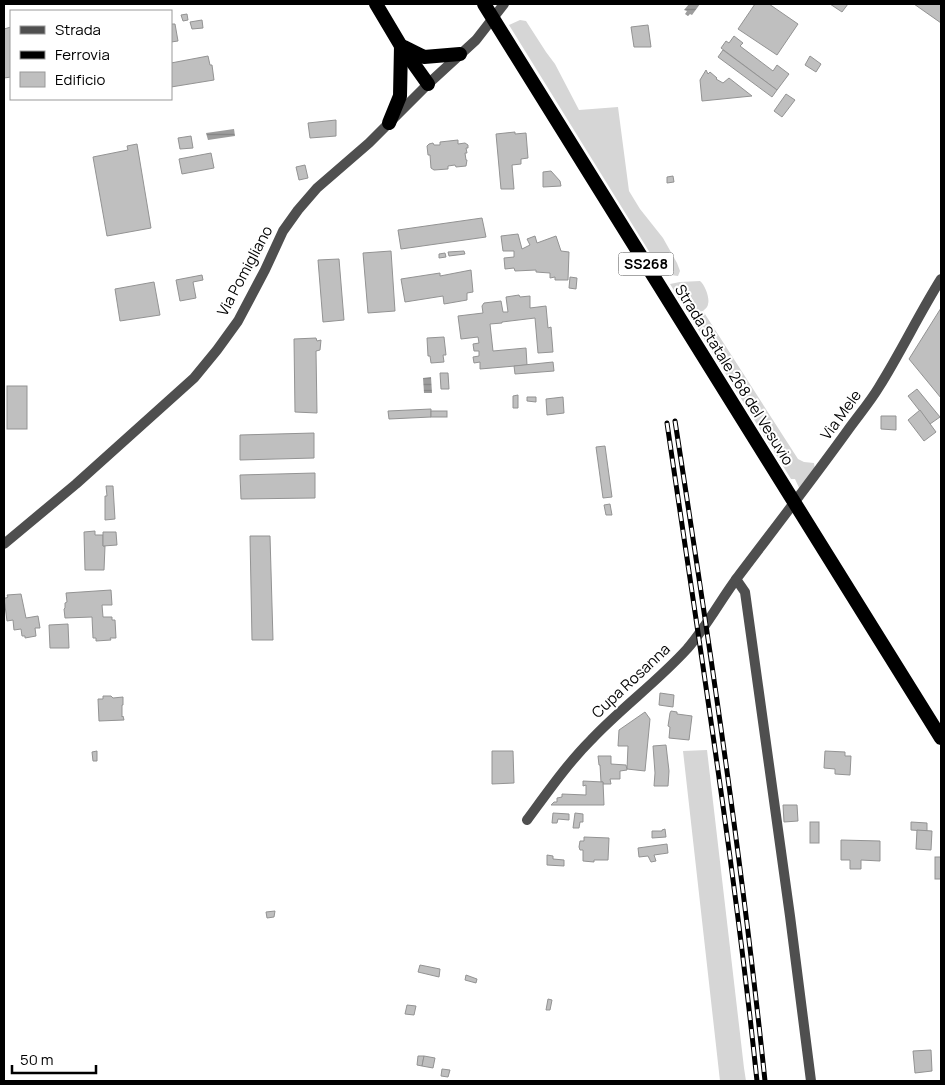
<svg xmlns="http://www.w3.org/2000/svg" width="945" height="1085" viewBox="0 0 945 1085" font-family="Manrope,sans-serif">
<defs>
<pattern id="water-rules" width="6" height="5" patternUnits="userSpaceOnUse" patternTransform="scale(1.25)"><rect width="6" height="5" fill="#9d9d9d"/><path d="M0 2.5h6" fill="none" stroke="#858585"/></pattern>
</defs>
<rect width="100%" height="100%" fill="#fff"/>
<!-- grass -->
<g fill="#d6d6d6">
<polygon points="520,20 526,21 546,52 555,64 579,110 618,107 629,191 640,209 663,238 677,263 680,271 678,276 663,274 509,25"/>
<path d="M700 281C705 285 710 298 708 304 708 307 705 309 703 311L798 459 804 462 814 463 815 469 800 490 795 479H791L670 284 680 282Z"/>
<polygon points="707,750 744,1068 746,1081 720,1081 683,751"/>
</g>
<!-- water -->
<g fill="url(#water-rules)">
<polygon points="689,4 700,4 692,15 690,14 688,16 685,14 687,11 684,10"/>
<polygon points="234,129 235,136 208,140 206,133"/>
<polygon points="431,377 432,393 424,393 423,378"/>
</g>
<!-- building -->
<g fill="#bfbfbf" stroke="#939393">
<polygon points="755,4 769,4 798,24 777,55 738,29"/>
<polygon points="830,4 848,4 842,12"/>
<polygon points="914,4 941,4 941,23"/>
<polygon points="187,14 188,20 183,21 181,15"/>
<polygon points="202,20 203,28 192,29 190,22"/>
<polygon points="171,24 175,24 178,41 171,42"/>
<polygon points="648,25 651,47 634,47 631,27"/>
<polygon points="11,27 11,77 4,78 4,29"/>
<polygon points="734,36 743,43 740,46 773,71 777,65 789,74 777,90 721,48 726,41 729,43"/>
<polygon points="723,50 777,90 772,97 718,57"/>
<polygon points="208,56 210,65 212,65 214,80 171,87 171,63"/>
<polygon points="810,56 821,64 816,72 805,65"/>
<polygon points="706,70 708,74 710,72 717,78 716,79 723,83 729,78 752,96 702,101 700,80"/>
<polygon points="786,94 795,100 782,117 774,111"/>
<polygon points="336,120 336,136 310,138 308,123"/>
<polygon points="515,132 515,134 526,133 528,158 521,159 521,164 512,165 514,189 501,189 496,134"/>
<polygon points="191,136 193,148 180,149 178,138"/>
<polygon points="458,140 458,144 465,143 468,145 468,148 466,148 467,153 465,153 466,160 467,160 466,166 456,167 455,165 448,166 448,169 434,170 431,168 430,155 428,155 427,146 429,144 433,143 434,145 440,145 440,142"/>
<polygon points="137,144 151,228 107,236 93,157 128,150 127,146"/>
<polygon points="211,153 214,168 182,174 179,159"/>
<polygon points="305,165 308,178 299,180 296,167"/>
<polygon points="551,171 560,181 561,186 543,187 543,172"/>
<polygon points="673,176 674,182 667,183 667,177"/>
<polygon points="482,218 486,237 401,249 398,230"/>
<polygon points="518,234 522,249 530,245 527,239 535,236 537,243 556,236 561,251 569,252 568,280 555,280 555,277 550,278 550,273 536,272 536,270 515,271 514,268 505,269 504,258 514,257 514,251 503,251 501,236"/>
<polygon points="391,251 395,311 368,313 363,253"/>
<polygon points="464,251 465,254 449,256 448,252"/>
<polygon points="445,253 446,257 439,258 439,254"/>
<polygon points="339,259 344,320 323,322 318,260"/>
<polygon points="471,270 473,292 467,293 467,300 444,304 443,296 405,302 401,279 440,273 440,276"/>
<polygon points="202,275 203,280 193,282 196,298 180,301 176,280"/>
<polygon points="570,277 577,278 576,289 569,288"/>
<polygon points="154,282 160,315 120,321 115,289"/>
<polygon points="519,295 520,297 530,296 530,308 546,306 548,328 551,327 553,352 538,353 535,318 502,322 502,323 490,324 493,351 526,348 527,365 480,369 480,362 474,363 473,357 479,356 479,351 474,351 473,344 479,343 478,337 461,339 458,316 483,313 482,306 484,303 501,301 503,312 508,312 506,297"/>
<polygon points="941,308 941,398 909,359"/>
<polygon points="444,337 446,355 443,355 444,362 431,363 430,356 428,356 427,338"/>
<polygon points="316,338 317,341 321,340 320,350 316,351 317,413 295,412 294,339"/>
<polygon points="553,362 554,371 515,374 514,366"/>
<polygon points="440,373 448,373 449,389 441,389"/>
<rect x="7" y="386" width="20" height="43"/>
<polygon points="917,389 940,417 930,424 908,396"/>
<polygon points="518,395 518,408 513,408 513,396"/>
<polygon points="527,397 536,397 536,402 527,401"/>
<polygon points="563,397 564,413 547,415 546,399"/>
<polygon points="431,409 431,417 389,419 388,411"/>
<polygon points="920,410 936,432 924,441 908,420"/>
<rect x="431" y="411" width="16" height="6"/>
<polygon points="881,416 896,416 896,430 881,429"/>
<polygon points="314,433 314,458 240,460 240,435"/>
<polygon points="605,446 612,497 603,498 596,447"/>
<polygon points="315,473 315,498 241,499 240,475"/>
<polygon points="106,486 113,486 115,519 105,520 105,496 107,496"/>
<polygon points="610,504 612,515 606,515 604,505"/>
<polygon points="95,531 95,535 103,535 103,546 105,546 104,570 85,570 84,532"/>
<polygon points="103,532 116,532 117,545 103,546"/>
<polygon points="250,536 270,536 273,640 252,640"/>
<polygon points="111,590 112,605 102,605 103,617 112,617 112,620 115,620 116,638 110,638 111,640 96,641 96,638 93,638 92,617 65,618 64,609 65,608 65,603 67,602 66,593"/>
<polygon points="21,594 26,618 38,616 40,628 35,628 36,636 25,638 25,636 22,636 21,629 14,630 13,620 7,621 4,598 6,598 8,597 7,595"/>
<polygon points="68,624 69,648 50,648 49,625"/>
<polygon points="660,693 674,695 673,707 659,705"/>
<polygon points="103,696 111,696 113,698 123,697 123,705 122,705 122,717 123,716 124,720 99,721 98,699 103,699"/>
<polygon points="671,711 677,712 677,714 692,716 689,740 669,738 670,727 668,726 670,713"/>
<polygon points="645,712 650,719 645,771 627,769 628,746 618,746 619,730"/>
<polygon points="666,745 669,771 668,786 654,786 655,773 653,746"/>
<polygon points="97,751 97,761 93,761 92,752"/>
<polygon points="492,751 513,751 514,783 492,784"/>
<polygon points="825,751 845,752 845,756 851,756 850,775 835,774 835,769 824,768"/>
<polygon points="598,756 611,756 611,764 626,765 627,770 620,771 620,779 610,779 611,784 603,784 603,782 601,782 600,765 599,765"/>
<polygon points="583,781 603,782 604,805 551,805 554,802 557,802 557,798 562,797 562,794 586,795 586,785 583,786"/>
<polygon points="783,805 797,805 798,821 784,822"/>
<polygon points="553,813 569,814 569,820 558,819 557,823 552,823"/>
<polygon points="575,813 583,814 583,822 580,822 579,828 573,828"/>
<rect x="810" y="822" width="9" height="21"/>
<polygon points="911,822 927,823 927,831 911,830"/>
<polygon points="665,829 666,837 652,838 652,831 662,831 662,830"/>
<polygon points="917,830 932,831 931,850 916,849"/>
<polygon points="584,837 609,838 608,860 594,860 594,862 583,861 583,850 580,850 579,847 580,841 584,841"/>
<polygon points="841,840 880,841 880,861 861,860 861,869 850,869 850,860 841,860"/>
<polygon points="667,844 668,853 654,855 656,861 651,862 648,856 639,857 638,848"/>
<polygon points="547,855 553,856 553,859 564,860 564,866 547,865"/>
<rect x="935" y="857" width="6" height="22"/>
<polygon points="275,911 274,917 267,918 266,912"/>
<polygon points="420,965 440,969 439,977 418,972"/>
<polygon points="466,975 477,979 476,983 465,980"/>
<polygon points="548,999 552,1000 550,1010 546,1010"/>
<polygon points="407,1005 416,1006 414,1015 405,1014"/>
<polygon points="931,1050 932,1071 915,1073 913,1051"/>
<polygon points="418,1056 424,1056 422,1066 417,1065"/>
<polygon points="424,1056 435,1058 433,1068 422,1066"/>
<polygon points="442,1069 450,1070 448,1077 441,1076"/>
</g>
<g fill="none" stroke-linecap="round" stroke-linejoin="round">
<!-- minor -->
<g stroke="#4f4f4f" stroke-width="10">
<polyline points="736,579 745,592 790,916 811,1081"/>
<path d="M527 820C547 793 567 764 591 740 621 708 657 682 687 649 706 627 720 601 737 578 774 529 812 480 848 430 858 416 870 402 879 387 901 352 919 314 941 279"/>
</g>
<!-- tertiary -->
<polyline stroke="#4f4f4f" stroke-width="10" points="4,544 76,484 194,378 217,350 238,321 265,270 283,231 298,210 317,188 369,143 428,84 476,40 504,4"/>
<!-- trunk -->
<g stroke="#000" stroke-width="14">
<polyline points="376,4 401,46 428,84"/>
<polyline points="484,4 941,738"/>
<polyline points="404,47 424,57 460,54"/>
<polyline points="389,123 400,96 401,46"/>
</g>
<!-- rail casing -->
<g stroke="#000" stroke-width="5">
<g id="rail">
<path d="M675 421C709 641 742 860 765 1081"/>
<path d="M667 423C699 642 734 861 757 1081"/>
</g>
</g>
<!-- rail -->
<use href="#rail" stroke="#fff" stroke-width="3" stroke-dasharray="9" stroke-linecap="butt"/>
</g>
<g text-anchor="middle" stroke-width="4" stroke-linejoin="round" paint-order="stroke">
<!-- shield labels -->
<rect fill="#fff" stroke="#4c4c4c" stroke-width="1" x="618.5" y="252.5" width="55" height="23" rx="4"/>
<g font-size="14" font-weight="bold" fill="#000">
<text x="646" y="269">SS268</text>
</g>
<!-- street labels -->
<g font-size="15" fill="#000" stroke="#fff">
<text transform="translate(245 271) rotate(-62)" y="5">Via Pomigliano</text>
<text transform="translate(734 375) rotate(58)" y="5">Strada Statale 268 del Vesuvio</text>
<text transform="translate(841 415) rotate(-54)" y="5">Via Mele</text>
<text transform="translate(631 681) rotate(-43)" y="5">Cupa Rosanna</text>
</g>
</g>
<!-- border -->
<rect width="945" height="1085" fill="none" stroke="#000000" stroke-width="10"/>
<!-- legend -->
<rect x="10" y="10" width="162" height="90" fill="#ffffff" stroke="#999999"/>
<rect x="20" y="26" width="25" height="8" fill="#4f4f4f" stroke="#999999"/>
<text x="55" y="35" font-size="15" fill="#000000">Strada</text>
<rect x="20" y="51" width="25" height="8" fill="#000000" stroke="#999999"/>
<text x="55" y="60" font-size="15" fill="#000000">Ferrovia</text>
<rect x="20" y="72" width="25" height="15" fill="#bfbfbf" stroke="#999999"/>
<text x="55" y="85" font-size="15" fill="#000000">Edificio</text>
<!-- scale -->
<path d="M12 1065v8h84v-8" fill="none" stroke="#000000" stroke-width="2.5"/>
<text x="20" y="1065" font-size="15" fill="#000000" stroke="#ffffff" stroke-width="4" paint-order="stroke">50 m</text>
</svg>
